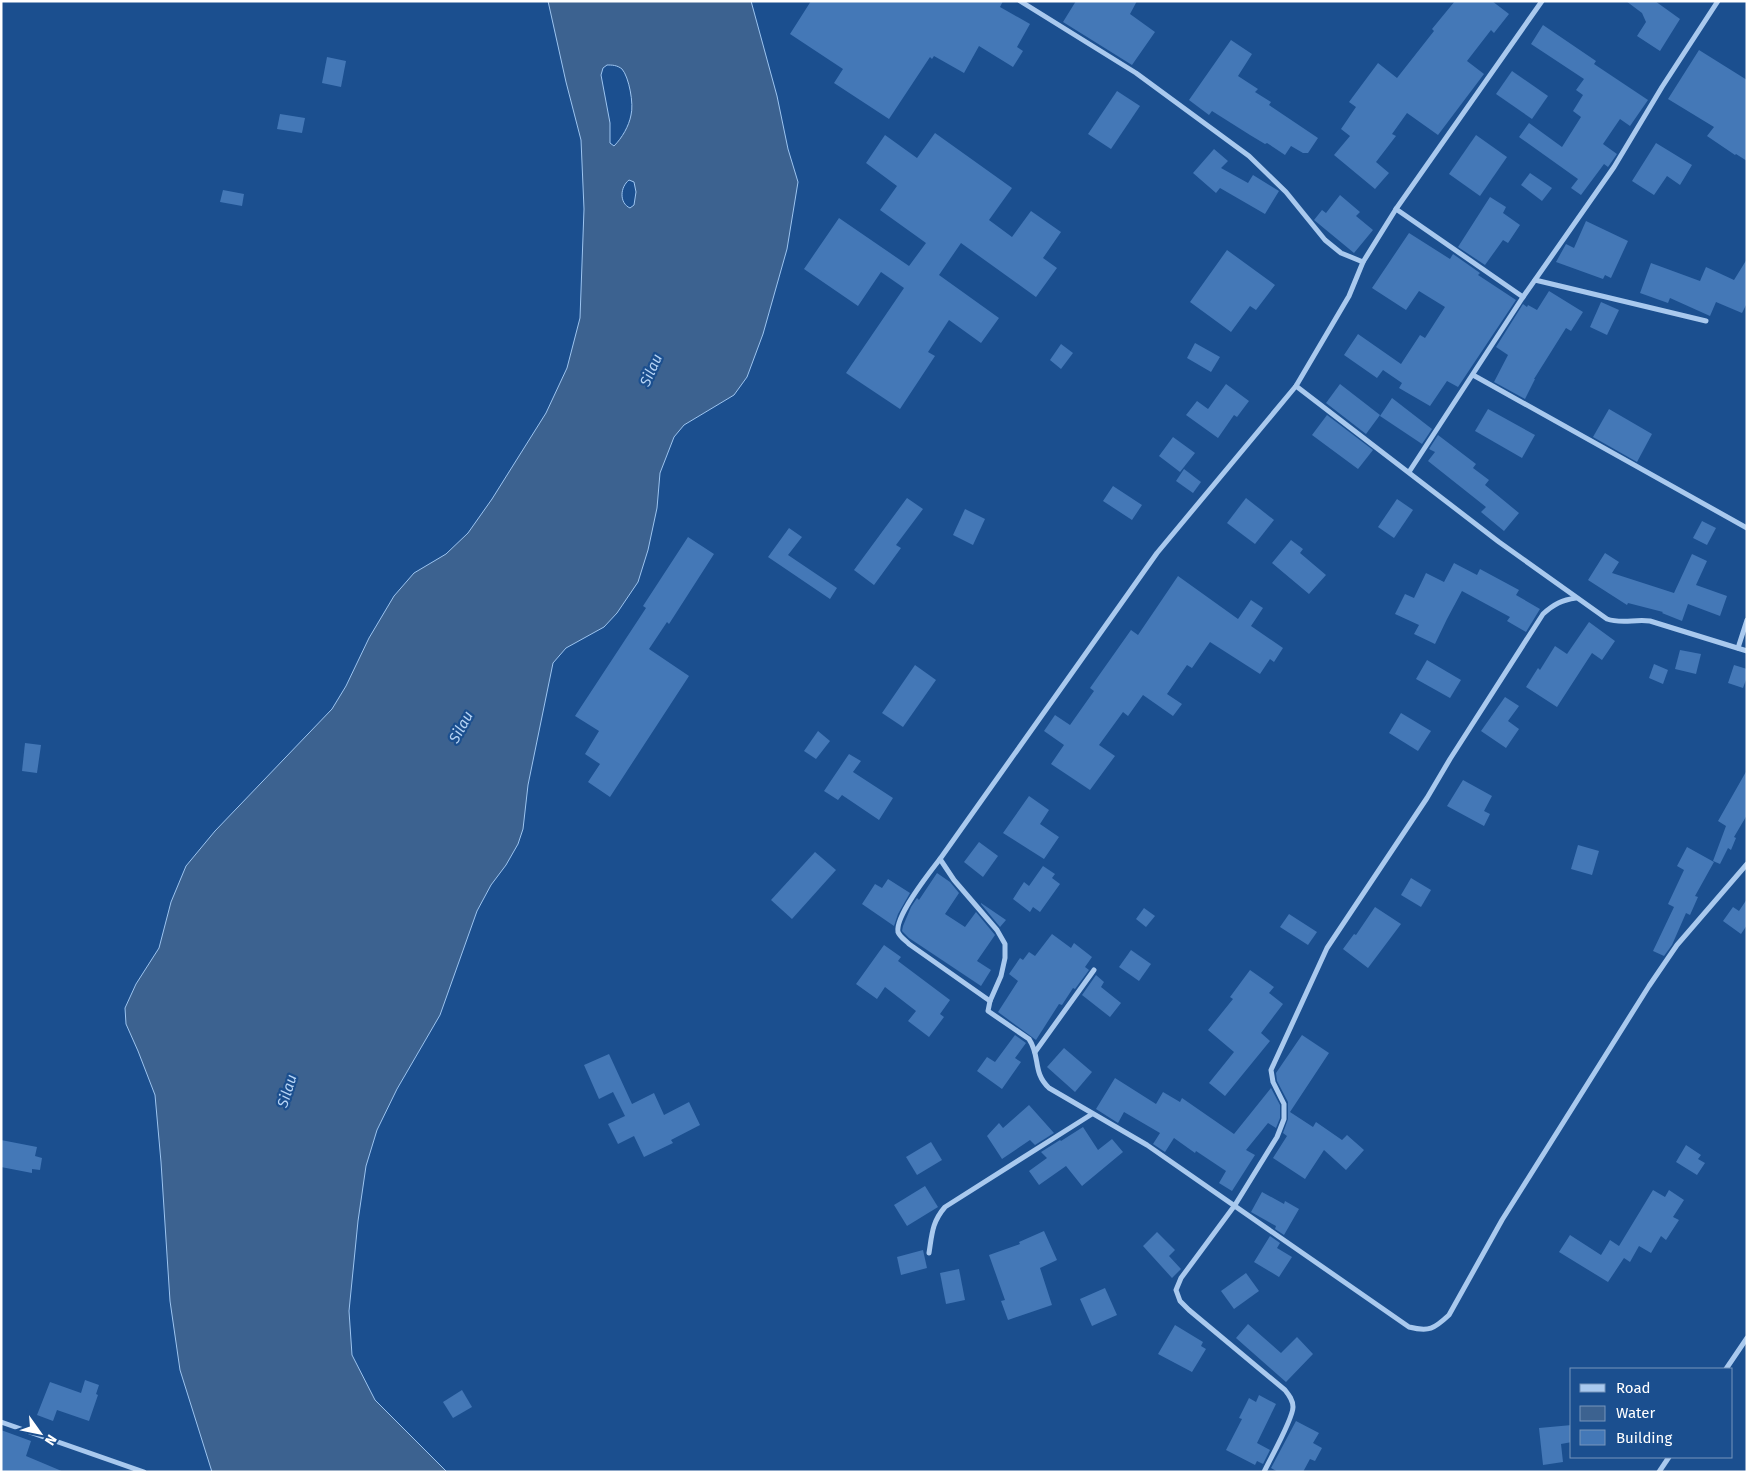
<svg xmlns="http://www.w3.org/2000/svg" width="1748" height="1473" viewBox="0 0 1748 1473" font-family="'Fira Sans',sans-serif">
<rect width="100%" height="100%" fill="#1b4f8f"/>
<!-- water -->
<path fill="#3c6290" stroke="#9cc4f0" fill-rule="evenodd" d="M548 1H751L777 96 788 149 798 182 787 249 763 334 747 377 734 395 684 425 674 437 660 473 657 508 648 550 638 582 617 613 604 627 566 648 553 663 528 785 523 829 518 844 506 865 491 885 477 911 440 1015 397 1089 377 1130 366 1166 358 1221 349 1311 352 1355 375 1400 447 1472H212L180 1370 170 1301 161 1162 155 1095 138 1051 126 1024 125 1008 136 984 159 948 171 902 186 866 215 831 332 709 346 686 369 638 394 596 414 573 446 554 468 533 492 499 546 413 567 368 580 318 584 209 581 140 566 82ZM607 65C612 65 617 65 622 69 629 77 634 104 631 115 629 126 622 138 614 146L610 143V123L601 75 603 68ZM629 180 634 182 636 192 634 205 630 208C619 203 620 187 629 180Z"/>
<!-- building -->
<g fill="#4478b7">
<polygon points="811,1 1003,1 1000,7 1030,24 1017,47 1023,51 1013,67 979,46 964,73 934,56 932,59 930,57 889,119 834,83 843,69 790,34"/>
<polygon points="1076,1 1137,1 1130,14 1155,32 1132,65 1063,22"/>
<polygon points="1455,1 1492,1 1509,14 1494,33 1491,30 1467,61 1484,74 1438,135 1407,113 1392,134 1396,136 1376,162 1389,173 1375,189 1334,155 1350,136 1341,129 1356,107 1349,102 1378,63 1397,78 1434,31 1432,29"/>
<polygon points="1626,1 1655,1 1680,19 1660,51 1637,36 1646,22 1642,13"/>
<polygon points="1543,25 1596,61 1594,64 1648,100 1630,126 1620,119 1603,144 1617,154 1608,167 1604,164 1581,195 1571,188 1578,179 1519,137 1529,123 1562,147 1581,117 1573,111 1583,95 1576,90 1584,79 1531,44"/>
<polygon points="1231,40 1252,54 1238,76 1258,89 1255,92 1271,102 1269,105 1318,138 1308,153 1303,153 1291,146 1285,155 1267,143 1265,144 1250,135 1212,111 1209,115 1189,100"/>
<polygon points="1699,50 1747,80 1747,161 1736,154 1735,155 1707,136 1714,127 1668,99"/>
<polygon points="327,57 346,61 341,87 322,83"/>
<polygon points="1512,71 1548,96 1532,119 1496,94"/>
<polygon points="1117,91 1140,106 1111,149 1088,134"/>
<polygon points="280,114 305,118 302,133 277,129"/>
<polygon points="935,133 1012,188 989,220 1012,237 1031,211 1061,232 1043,258 1057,268 1036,297 961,243 939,275 999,318 981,343 949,320 928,352 935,356 900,409 846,373 904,288 881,272 858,306 804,269 839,218 909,266 926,243 880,210 897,186 866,163 885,135 917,158"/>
<polygon points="1476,135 1507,157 1480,196 1449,174"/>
<polygon points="1656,143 1692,165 1680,185 1667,176 1654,195 1632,181"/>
<polygon points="1214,149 1228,161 1221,168 1248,183 1253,175 1279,191 1265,214 1220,188 1216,193 1193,173"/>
<polygon points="1530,173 1552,188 1542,201 1521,185"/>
<polygon points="223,190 244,194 242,206 220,202"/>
<polygon points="1340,195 1360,212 1356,216 1373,230 1354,253 1314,220 1322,210 1326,213"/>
<polygon points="1490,197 1506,207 1503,213 1520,225 1508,243 1503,240 1485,265 1458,247"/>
<polygon points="1586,221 1628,241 1611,278 1605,275 1603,279 1556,262 1566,244 1574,248"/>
<polygon points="1409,233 1450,259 1453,254 1480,273 1478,275 1516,300 1458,387 1447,381 1430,406 1399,388 1402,383 1383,370 1377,378 1344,355 1358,334 1401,364 1420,335 1425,338 1445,307 1419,291 1406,310 1372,288"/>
<polygon points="1227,250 1275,285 1256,310 1250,306 1231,332 1190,302"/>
<polygon points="1747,259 1747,303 1742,313 1716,302 1710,316 1670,298 1668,303 1640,293 1651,263 1700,281 1706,267 1734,280"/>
<polygon points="1549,291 1583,312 1571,331 1566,328 1534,379 1535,379 1525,399 1494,382 1508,355 1496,347 1523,304 1527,307 1528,305 1537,310"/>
<polygon points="1601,302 1619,310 1607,335 1590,327"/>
<polygon points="1195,343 1220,357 1211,372 1187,358"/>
<polygon points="1061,344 1073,353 1061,369 1050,360"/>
<polygon points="1226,384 1249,401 1237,417 1234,415 1218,438 1186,415 1197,401 1208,409"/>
<polygon points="1340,384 1380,415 1366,434 1326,403"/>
<polygon points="1392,398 1432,429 1422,444 1380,416"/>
<polygon points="1488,409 1535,435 1522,458 1475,431"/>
<polygon points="1609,409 1652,434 1637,462 1593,437"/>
<polygon points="1327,415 1373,450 1358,469 1312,435"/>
<polygon points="1438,435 1476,464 1473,468 1489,480 1485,485 1519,513 1504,531 1481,512 1486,507 1428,461 1435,452 1429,449"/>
<polygon points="1173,437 1195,453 1180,472 1159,456"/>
<polygon points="1184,469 1201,482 1193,493 1176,481"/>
<polygon points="1113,486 1142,505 1132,520 1103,501"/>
<polygon points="907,498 923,509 896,545 901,548 874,585 854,570"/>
<polygon points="1246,498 1274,520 1255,544 1227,523"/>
<polygon points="1397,499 1413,510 1394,538 1378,527"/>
<polygon points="965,509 985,519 973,545 953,535"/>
<polygon points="1702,521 1716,528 1707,545 1693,538"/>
<polygon points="789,528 802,537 788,555 837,588 830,599 768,557"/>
<polygon points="688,537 714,554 669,624 667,622 649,649 689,676 610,797 588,782 600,764 585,754 599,731 575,716 646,608 643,606"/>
<polygon points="1291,540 1303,549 1300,553 1326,575 1309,594 1272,563"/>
<polygon points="1605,553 1619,562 1612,573 1674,593 1692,554 1707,561 1696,585 1727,596 1720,616 1688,604 1682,621 1662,613 1663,612 1628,603 1627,605 1588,580"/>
<polygon points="1454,563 1477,575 1480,569 1519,590 1516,595 1540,609 1526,632 1507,621 1510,617 1462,591 1447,619 1435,644 1414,634 1419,625 1395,614 1405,594 1414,598 1426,573 1444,582"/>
<polygon points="1178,576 1238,619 1251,600 1263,608 1251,626 1283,648 1274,662 1270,659 1260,674 1210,642 1192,668 1187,665 1167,694 1182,704 1173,716 1143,695 1128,716 1123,712 1099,745 1115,756 1090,790 1051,764 1064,745 1044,731 1055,715 1070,725 1094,691 1090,688 1131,630 1138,635"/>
<polygon points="1589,622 1615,641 1602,660 1592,653 1557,707 1526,687 1538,668 1540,670 1555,646 1567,654"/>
<polygon points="1680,650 1701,654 1696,674 1675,669"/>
<polygon points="1427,660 1461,680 1450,698 1416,679"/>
<polygon points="1654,664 1668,670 1663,684 1649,678"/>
<polygon points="915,665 936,680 903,727 882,713"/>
<polygon points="1734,665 1747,669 1747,677 1743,688 1728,683"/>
<polygon points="1505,697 1519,706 1508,721 1519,729 1506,748 1481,731"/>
<polygon points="1401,713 1431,731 1418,751 1389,733"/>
<polygon points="818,731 830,741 816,759 804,751"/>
<polygon points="25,743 41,745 37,773 22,771"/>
<polygon points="849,754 861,761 853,772 893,798 879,820 842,795 838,800 824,791"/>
<polygon points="1747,770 1747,815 1734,837 1736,838 1731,850 1728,848 1720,864 1713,861 1726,826 1718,821"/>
<polygon points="1463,780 1492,796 1484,811 1490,814 1484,826 1447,806"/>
<polygon points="1029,796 1049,810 1040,824 1059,837 1044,859 1003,833"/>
<polygon points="979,842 998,856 983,877 964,862"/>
<polygon points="1578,845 1599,851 1592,875 1571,869"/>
<polygon points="1687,847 1714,862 1695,896 1698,897 1690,915 1686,913 1672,945 1664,956 1653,951 1674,907 1668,904 1684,870 1677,866"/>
<polygon points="815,852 836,870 792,919 771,900"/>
<polygon points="1043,866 1055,874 1052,878 1060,884 1040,912 1033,907 1030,912 1013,899 1024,882 1029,886"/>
<polygon points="937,873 950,882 959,893 945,914 965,927 976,912 995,935 977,961 991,970 981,986 909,938 902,931 903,926 911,907 917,898 919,900"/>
<polygon points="1411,878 1431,890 1421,907 1401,895"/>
<polygon points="888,879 910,893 898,914 894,926 862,904 875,884 882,888"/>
<polygon points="1747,899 1747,925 1741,934 1723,921 1733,907 1739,911"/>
<polygon points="981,903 1006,920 1000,927 981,904"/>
<polygon points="1375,907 1401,924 1368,968 1343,949 1354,934 1356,935"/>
<polygon points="1144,908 1155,916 1146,927 1136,919"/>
<polygon points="1289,914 1317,932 1308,945 1280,927"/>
<polygon points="1052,934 1071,948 1074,943 1092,957 1085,967 1089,970 1075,989 1073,988 1062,1005 1059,1004 1036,1040 998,1012 1018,981 1009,974 1020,958 1023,960 1029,952 1035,956"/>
<polygon points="884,945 901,957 898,961 950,1000 940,1014 944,1017 929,1037 908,1021 916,1011 885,987 877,999 856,984"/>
<polygon points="1131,950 1151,964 1139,981 1119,967"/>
<polygon points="1250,970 1274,987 1269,993 1283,1004 1261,1033 1270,1041 1225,1096 1209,1083 1234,1052 1208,1030 1233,999 1230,997"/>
<polygon points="1096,975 1104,982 1101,987 1121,1003 1110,1017 1082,995"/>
<polygon points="1015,1035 1026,1043 1015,1058 1021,1062 1002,1089 977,1071 987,1057 995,1062"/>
<polygon points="1302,1035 1329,1053 1290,1112 1313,1127 1316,1122 1342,1140 1347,1135 1364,1150 1346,1170 1324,1150 1305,1179 1273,1158 1287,1136 1283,1133 1288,1119 1288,1102 1277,1081 1276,1073"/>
<polygon points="1064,1048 1092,1072 1075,1092 1047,1067"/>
<polygon points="609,1054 632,1104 654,1093 664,1115 689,1102 700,1125 671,1140 673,1143 644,1157 634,1136 618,1144 608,1124 625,1116 613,1092 599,1099 584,1065"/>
<polygon points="1115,1078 1156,1104 1163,1092 1180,1102 1182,1098 1234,1134 1271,1088 1280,1105 1280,1118 1276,1128 1268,1123 1246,1150 1255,1155 1232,1191 1219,1183 1226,1171 1196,1151 1195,1153 1174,1138 1165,1152 1153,1144 1160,1133 1124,1112 1118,1123 1096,1109"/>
<polygon points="1029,1105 1054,1133 1035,1145 1030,1140 1002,1159 987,1136 999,1123 1003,1128"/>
<polygon points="1083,1127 1098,1150 1112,1139 1123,1152 1082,1186 1066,1166 1039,1185 1029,1171 1047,1158 1041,1152 1060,1140 1061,1141"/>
<polygon points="1,1140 37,1147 35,1156 42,1158 40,1170 32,1169 32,1173 1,1167"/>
<polygon points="931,1142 942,1160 917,1175 906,1157"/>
<polygon points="1686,1145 1701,1155 1698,1159 1705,1163 1697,1175 1676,1162"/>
<polygon points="925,1186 938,1207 907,1226 894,1205"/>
<polygon points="1653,1190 1665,1197 1669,1190 1684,1200 1673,1217 1679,1220 1666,1240 1661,1236 1651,1253 1639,1246 1630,1262 1624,1258 1608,1282 1559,1252 1570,1235 1601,1255 1610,1240 1619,1246"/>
<polygon points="1262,1192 1284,1204 1285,1201 1299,1209 1284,1235 1275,1229 1276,1226 1251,1212"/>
<polygon points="1044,1231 1057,1260 1040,1268 1052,1305 1008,1320 1001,1301 1005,1300 989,1255 1020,1244 1019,1242"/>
<polygon points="1157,1232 1175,1250 1169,1256 1181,1269 1172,1278 1143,1246"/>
<polygon points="1270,1236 1280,1243 1277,1248 1292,1257 1279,1277 1254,1262"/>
<polygon points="923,1250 927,1268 901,1275 897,1257"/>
<polygon points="959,1269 965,1300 946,1304 940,1273"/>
<polygon points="1246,1273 1259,1291 1234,1309 1221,1291"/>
<polygon points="1105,1288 1117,1315 1092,1326 1080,1299"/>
<polygon points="1248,1324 1281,1353 1297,1337 1313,1354 1286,1382 1236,1338"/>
<polygon points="1175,1325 1203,1342 1201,1346 1206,1349 1192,1372 1158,1354"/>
<polygon points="85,1380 99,1385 96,1394 98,1395 89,1421 57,1410 53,1421 37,1415 50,1382 81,1393"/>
<polygon points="462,1390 472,1407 453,1418 443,1402"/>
<polygon points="1259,1395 1276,1404 1257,1443 1270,1450 1263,1464 1257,1461 1255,1465 1226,1450 1242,1419 1239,1418 1249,1398 1256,1402"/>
<polygon points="1296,1421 1319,1433 1313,1443 1322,1448 1315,1461 1310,1459 1303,1472 1278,1472 1271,1468"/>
<polygon points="1572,1425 1572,1442 1561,1444 1563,1462 1543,1465 1539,1428"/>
<polygon points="1,1430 31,1441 26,1456 64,1472 1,1472"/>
</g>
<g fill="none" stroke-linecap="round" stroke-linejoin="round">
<!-- minor -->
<g stroke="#a9c9ee" stroke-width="5">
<polyline points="1020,1 1136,73 1249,156 1286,192 1325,240 1341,253 1363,262"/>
<path d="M1542 1 1396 209 1363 262 1349 296 1296 386 1157 553 940 859 954 880 997 930 1005 944V958L1001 976 990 1001 988 1011 1029 1039C1041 1057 1032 1072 1049 1088L1147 1145 1409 1327C1429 1332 1434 1329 1449 1315L1502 1220 1649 986 1677 945 1747 864"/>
<polyline points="1396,209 1523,297"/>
<polyline points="1535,280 1706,321"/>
<polyline points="1473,375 1747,528"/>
<path d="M1296 386 1499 542 1607 619C1621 624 1635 619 1650 621L1747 651"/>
<polyline points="1409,472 1523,297 1614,167 1662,87 1718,1"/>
<polyline points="1738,648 1747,620"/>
<path d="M940 859C930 872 895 916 898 932 900 937 905 940 909 944L990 1001"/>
<polyline points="1035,1052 1094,970"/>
<path d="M929 1253C932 1234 932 1222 945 1207L1092 1114"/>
<polyline points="1726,1369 1747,1338"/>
<polyline points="1,1422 144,1472"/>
<path d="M1264 1472C1270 1459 1293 1419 1293 1407 1293 1400 1289 1395 1285 1390L1189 1310 1180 1301 1176 1290 1181 1278 1235 1205 1277 1137 1284 1119V1104L1273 1082 1271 1070 1327 948 1427 798 1450 759 1543 614C1554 604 1562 600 1576 598"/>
<polyline points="1659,1472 1669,1457"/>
</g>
</g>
<g text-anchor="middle" stroke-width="4.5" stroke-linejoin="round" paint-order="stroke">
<!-- water labels -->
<g font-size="15" font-style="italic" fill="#b5d3f5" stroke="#1b4f8f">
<text transform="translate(651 370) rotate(-66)" y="5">Silau</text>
<text transform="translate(461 727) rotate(-61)" y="5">Silau</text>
<text transform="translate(287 1091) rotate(-73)" y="5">Silau</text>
</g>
</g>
<!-- border -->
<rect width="1748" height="1473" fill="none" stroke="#ffffff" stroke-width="5"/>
<!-- legend -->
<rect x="1570" y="1368" width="162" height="90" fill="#1b4f8f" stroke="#7695bc"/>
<rect x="1580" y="1384" width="25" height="8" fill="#a9c9ee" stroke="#7695bc"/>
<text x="1616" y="1393" font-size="15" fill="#ffffff">Road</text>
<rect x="1580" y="1406" width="25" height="15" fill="#3c6290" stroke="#7695bc"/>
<text x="1616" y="1418" font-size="15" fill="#ffffff">Water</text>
<rect x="1580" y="1430" width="25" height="15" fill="#4478b7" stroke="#7695bc"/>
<text x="1616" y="1443" font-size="15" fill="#ffffff">Building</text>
<!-- north arrow -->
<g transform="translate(40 1433) rotate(123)" stroke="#1b4f8f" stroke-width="4" paint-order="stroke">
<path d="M0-4L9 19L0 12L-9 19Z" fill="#ffffff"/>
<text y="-8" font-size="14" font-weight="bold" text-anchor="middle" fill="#ffffff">N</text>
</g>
</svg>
